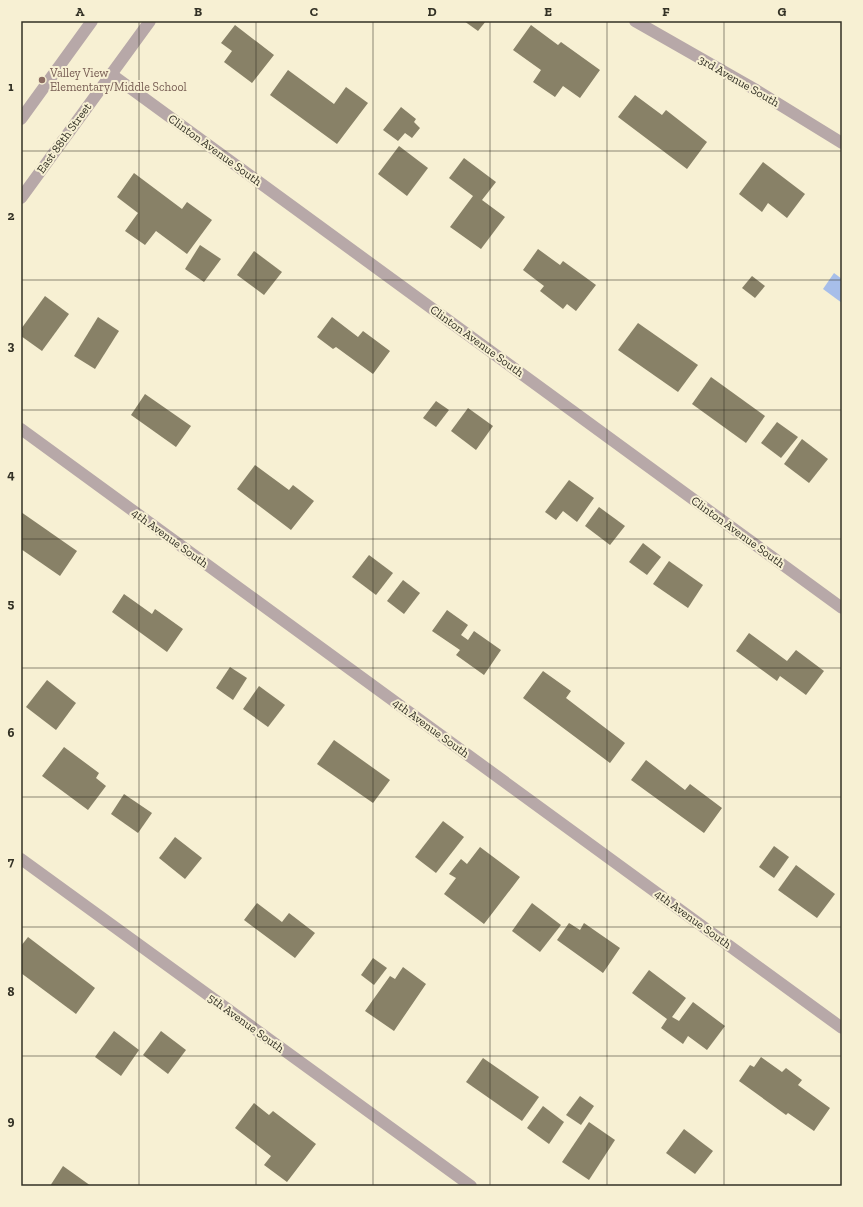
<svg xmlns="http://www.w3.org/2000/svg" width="863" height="1207" viewBox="0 0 863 1207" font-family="'Zilla Slab',serif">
<rect width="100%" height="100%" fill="#f7f0d3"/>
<!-- water -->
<polygon fill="#a7bee9" points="834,273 842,279 842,303 823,289"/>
<!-- building -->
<g fill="#888167">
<polygon points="464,21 486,21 478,31"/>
<polygon points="235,25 274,55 252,83 224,62 232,51 221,43"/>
<polygon points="531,25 558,45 561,42 600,70 580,98 563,86 555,97 533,82 541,70 513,50"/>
<polygon points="288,70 334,104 346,87 368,103 337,144 270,95"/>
<polygon points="635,95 662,115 666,110 707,142 687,169 618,117"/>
<polygon points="401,107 416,119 414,122 420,128 412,138 405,133 398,141 383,130"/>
<polygon points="399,146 428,168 407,196 378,174"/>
<polygon points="464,158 496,182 482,200 505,217 481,249 450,227 473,196 449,178"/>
<polygon points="763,162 805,194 787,218 768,203 762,212 739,194"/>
<polygon points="134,173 182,209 187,202 212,220 187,254 156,231 145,245 125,231 138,213 117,197"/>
<polygon points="200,245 221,259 204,282 185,269"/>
<polygon points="538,249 560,265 563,261 596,285 576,311 567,304 563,309 540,291 544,286 523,270"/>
<polygon points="254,251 282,272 264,295 237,275"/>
<polygon points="752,276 765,286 755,298 742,288"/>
<polygon points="45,296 69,314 42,351 21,336 21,329"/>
<polygon points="98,317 119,331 95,369 74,356"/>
<polygon points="332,317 358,337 363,331 390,351 373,374 336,347 333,349 317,337"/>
<polygon points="638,323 698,365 678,392 618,350"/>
<polygon points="711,377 765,416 746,443 692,404"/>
<polygon points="145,394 191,426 176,447 131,415"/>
<polygon points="436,401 449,410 436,427 423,418"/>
<polygon points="468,408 493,426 476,450 451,431"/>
<polygon points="777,422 798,437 781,458 761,443"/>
<polygon points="802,439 828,459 809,483 784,464"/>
<polygon points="255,465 289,490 293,485 314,501 291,530 237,489"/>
<polygon points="569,480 594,498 577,522 563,511 556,520 545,512"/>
<polygon points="599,507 625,526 610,545 585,526"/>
<polygon points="21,512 77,551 60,576 21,549"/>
<polygon points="643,543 661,557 647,575 629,562"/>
<polygon points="369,555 393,573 376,595 352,577"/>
<polygon points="669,561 703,585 688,608 653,584"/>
<polygon points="403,580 420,593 404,614 387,601"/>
<polygon points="124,594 152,614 155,609 183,629 167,652 112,612"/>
<polygon points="447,610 468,625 461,635 468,640 474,631 501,650 484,675 456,655 460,650 432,631"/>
<polygon points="749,633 787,661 796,650 824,671 806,695 780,676 777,681 736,651"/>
<polygon points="230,667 247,678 233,700 216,688"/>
<polygon points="543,671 571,691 566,698 625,743 610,763 523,698"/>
<polygon points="47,680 76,703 56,730 26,707"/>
<polygon points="259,686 285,705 268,727 243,709"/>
<polygon points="334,740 390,780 373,803 317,764"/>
<polygon points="64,747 99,773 96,778 106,786 88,810 42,776"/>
<polygon points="646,760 685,790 690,784 722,808 704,833 631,780"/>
<polygon points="124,794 152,813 138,833 111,814"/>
<polygon points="443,821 464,837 436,873 415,857"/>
<polygon points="175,837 202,858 185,879 159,858"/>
<polygon points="774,846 789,857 774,878 759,867"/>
<polygon points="480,847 520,877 484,924 444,894 456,878 449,874 461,859 467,864"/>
<polygon points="796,865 835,894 817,918 778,890"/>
<polygon points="257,903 282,922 289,913 315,933 295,958 244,920"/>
<polygon points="532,903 561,925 540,952 512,931"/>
<polygon points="569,923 580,930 584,923 620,948 603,973 557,940"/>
<polygon points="28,937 95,988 76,1014 21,973 21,946"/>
<polygon points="373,958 387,968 374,985 361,975"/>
<polygon points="403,967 426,984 394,1031 365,1011 390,976 395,979"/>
<polygon points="649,970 686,998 672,1017 679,1021 693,1002 725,1026 707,1050 688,1036 683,1044 661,1028 667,1019 632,993"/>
<polygon points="114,1031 139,1050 121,1076 95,1057"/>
<polygon points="161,1031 186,1050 168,1074 143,1055"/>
<polygon points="761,1057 782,1072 786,1068 802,1080 798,1085 830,1108 814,1131 788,1113 786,1115 739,1081 750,1065 754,1067"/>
<polygon points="483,1058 539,1097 522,1121 466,1082"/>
<polygon points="580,1096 594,1106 581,1125 566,1115"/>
<polygon points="254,1103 269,1115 273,1111 316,1144 287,1182 264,1165 271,1156 235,1128"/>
<polygon points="543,1106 564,1122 549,1144 527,1128"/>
<polygon points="589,1122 615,1140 589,1180 562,1162"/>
<polygon points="684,1129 713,1151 695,1174 666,1153"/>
<polygon points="63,1166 91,1186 50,1186"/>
</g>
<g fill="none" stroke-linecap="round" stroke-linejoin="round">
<!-- lane -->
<polyline stroke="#b7a8a8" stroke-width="12" points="21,119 92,21"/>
<!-- street -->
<g stroke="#b7a8a8" stroke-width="12">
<polyline points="635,21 756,90 842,143"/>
<polyline points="111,74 842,608"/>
<polyline points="21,198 150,21"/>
<polyline points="21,429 842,1028"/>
<polyline points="21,859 471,1186"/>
</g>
</g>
<!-- grid -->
<path fill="none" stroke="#333125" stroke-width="1" stroke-opacity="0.55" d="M139 21V1186M256 21V1186M373 21V1186M490 21V1186M607 21V1186M724 21V1186M21 151H842M21 280H842M21 410H842M21 539H842M21 668H842M21 797H842M21 927H842M21 1056H842"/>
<!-- markers -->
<circle fill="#8d6e63" stroke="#f7f0d3" stroke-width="1.5" cx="42" cy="80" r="4"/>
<g text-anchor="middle" stroke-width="4" stroke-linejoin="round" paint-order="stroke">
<!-- education labels -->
<g font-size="12" fill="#785e54" stroke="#f7f0d3" text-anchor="start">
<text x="50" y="77">Valley View<tspan x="50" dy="14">Elementary/Middle School</tspan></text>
</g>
<!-- street labels -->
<g font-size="12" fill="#333125" stroke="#f7f0d3">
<text transform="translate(739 81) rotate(30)" y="4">3rd Avenue South</text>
<text transform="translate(64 138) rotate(-54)" y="4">East 88th Street</text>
<text transform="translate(215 150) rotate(36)" y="4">Clinton Avenue South</text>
<text transform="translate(477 341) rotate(36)" y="4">Clinton Avenue South</text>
<text transform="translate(738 532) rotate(36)" y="4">Clinton Avenue South</text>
<text transform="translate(170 538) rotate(36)" y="4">4th Avenue South</text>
<text transform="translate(431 728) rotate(36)" y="4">4th Avenue South</text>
<text transform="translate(693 919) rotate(36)" y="4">4th Avenue South</text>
<text transform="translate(246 1023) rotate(36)" y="4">5th Avenue South</text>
</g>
</g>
<!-- border -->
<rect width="863" height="1207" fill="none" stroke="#f7f0d3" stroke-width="44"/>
<rect x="22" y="22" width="819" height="1163" fill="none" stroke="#333125" stroke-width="1.5"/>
<g font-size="13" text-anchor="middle" font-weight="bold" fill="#333125">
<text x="80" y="16">A</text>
<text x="198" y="16">B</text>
<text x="314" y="16">C</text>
<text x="432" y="16">D</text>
<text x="548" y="16">E</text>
<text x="666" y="16">F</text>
<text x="782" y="16">G</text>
<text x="11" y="91">1</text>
<text x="11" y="220">2</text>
<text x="11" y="350">3</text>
<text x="11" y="479">4</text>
<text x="11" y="608">5</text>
<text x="11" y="737">6</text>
<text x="11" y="866">7</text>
<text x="11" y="996">8</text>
<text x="11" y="1125">9</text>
</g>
</svg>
